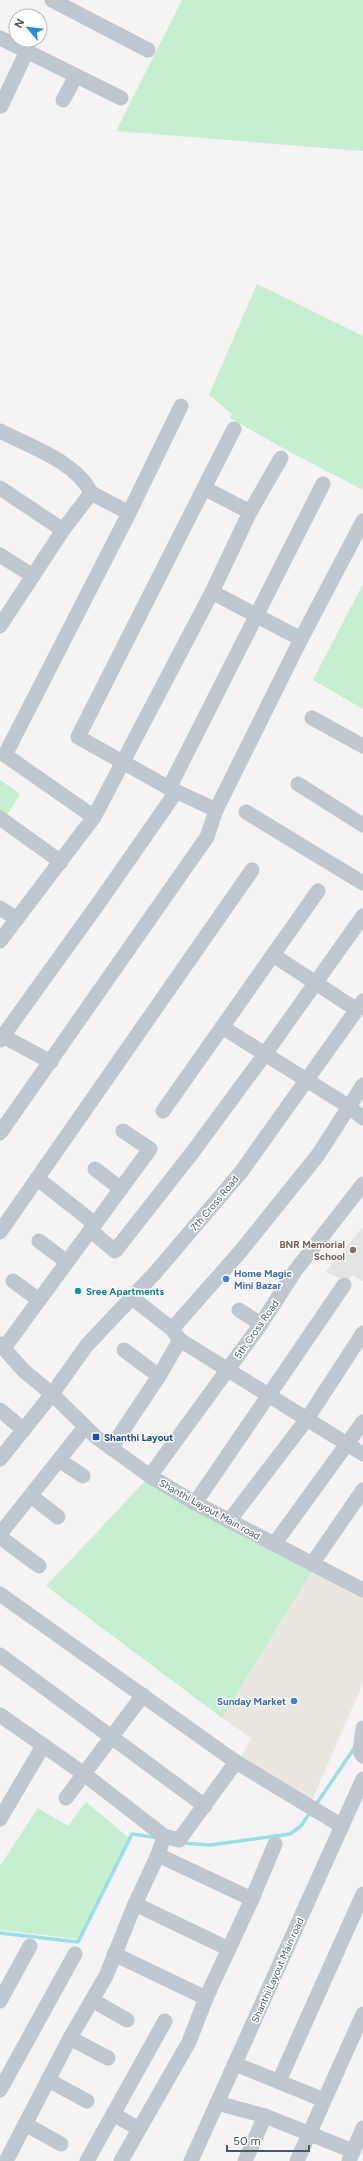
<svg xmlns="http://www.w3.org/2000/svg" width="363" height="2161" viewBox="0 0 363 2161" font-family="Figtree,sans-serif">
<rect width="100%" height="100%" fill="#f5f3f3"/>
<!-- commercial -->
<polygon fill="#eae7e1" points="312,1571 363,1595 363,1683 311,1803 241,1758 251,1738 222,1718"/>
<!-- education -->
<polygon fill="#e5e4e4" points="363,1227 363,1281 352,1275 348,1281 325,1272"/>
<!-- green -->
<g fill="#c6eed0">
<polygon points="182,0 363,0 363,151 116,131"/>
<polygon points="257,284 363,336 363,490 288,451 230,418 232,414 209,395"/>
<polygon points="363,584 363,709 313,680"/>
<polygon points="0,780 20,794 6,817 0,813"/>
<polygon points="145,1481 312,1571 222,1718 46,1586"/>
<polygon points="86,1802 129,1838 78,1939 0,1930 0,1866 38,1808 68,1826"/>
</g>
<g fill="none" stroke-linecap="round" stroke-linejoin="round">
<!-- stream -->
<g stroke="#96e1e7" stroke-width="3.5">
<polyline points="315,1806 355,1747"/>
<polyline points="182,1843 210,1845 290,1834 301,1826 311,1811"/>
<polyline points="0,1933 78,1942 132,1834 159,1838"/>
</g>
<!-- minor -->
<g stroke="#bfc8ce" stroke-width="15">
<polyline points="52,0 148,50"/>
<polyline points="0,38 121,98"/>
<polyline points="63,100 76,76"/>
<polyline points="1,106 27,51"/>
<polyline points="234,429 204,488 250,512 281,458"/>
<path d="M0 431C29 446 77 462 91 493"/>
<polyline points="0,488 63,530"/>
<polyline points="204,488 78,737 169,788 216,810 301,639 363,521"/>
<polyline points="0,555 33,576"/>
<polyline points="212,592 301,639"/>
<polyline points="0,626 63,530 91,493 129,513"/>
<polyline points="312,718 363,746"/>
<polyline points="298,784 363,825"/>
<polyline points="169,788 323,484"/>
<polyline points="246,812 363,883"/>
<polyline points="94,817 5,755 129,513 181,406"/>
<polyline points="0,818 61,862"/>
<polyline points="0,908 17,919"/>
<polyline points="0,941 94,817 212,592 250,512"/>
<polyline points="273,955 357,1010"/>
<polyline points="222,1027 348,1106 363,1118"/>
<polyline points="3,1036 51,1062"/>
<polyline points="0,1040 98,904 176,792"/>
<polyline points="163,1111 318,891"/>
<polyline points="0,1133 207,837 216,810"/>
<polyline points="95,1169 121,1189"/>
<polyline points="38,1179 95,1224"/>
<polyline points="90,1230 115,1251 192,1153 265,1054 363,916"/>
<polyline points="0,1232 252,870"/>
<polyline points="39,1241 67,1262"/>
<polyline points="13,1281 39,1300"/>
<polyline points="131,1297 172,1329 180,1340 363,1454"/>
<polyline points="239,1310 261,1324"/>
<polyline points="172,1329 240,1252 318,1155 363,1085"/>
<polyline points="0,1344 24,1371 52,1394 96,1437 150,1476 195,1503 363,1590"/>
<polyline points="4,1348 150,1149 123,1131"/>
<polyline points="124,1350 159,1376"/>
<polyline points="0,1410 24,1430"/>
<polyline points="111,1448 159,1376 180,1340"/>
<polyline points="0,1459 52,1394 87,1345 155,1273 241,1172 363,1001"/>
<polyline points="59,1460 83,1476"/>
<polyline points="150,1476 261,1324 295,1271 363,1184"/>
<polyline points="31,1496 58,1517"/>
<polyline points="195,1503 344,1285"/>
<polyline points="229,1521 307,1419 363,1333"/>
<polyline points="0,1534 85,1427"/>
<polyline points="0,1537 39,1566"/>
<polyline points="275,1543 363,1422"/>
<polyline points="312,1564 363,1490"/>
<polyline points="0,1594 236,1762 342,1826"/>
<polyline points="0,1655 205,1806"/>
<polyline points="0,1715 84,1774 164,1836 179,1840 236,1762"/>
<polyline points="363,1728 360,1752 363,1756"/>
<polyline points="66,1798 143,1695"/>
<polyline points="0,1819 43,1746"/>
<polyline points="252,1899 275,1844"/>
<polyline points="135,1904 229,1949"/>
<polyline points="114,1954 206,1998"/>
<polyline points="92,2000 127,2020"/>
<polyline points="0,2001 30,1946"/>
<polyline points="70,2038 108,2058"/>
<polyline points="235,2064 324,2100"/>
<polyline points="48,2080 87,2101"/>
<polyline points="279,2081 363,1894"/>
<polyline points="0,2090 75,1954"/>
<polyline points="217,2103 265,2116 353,2151"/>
<polyline points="113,2114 139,2129"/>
<polyline points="25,2124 61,2144"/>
<polyline points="6,2161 70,2038 106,1976 135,1904 158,1855 164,1836"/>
<polyline points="87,2161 165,2021"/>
<polyline points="121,2161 189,2042 206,1998 252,1899 158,1855"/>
<polyline points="191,2161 363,1779"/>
<polyline points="245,2161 265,2116"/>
<polyline points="297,2161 363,2014"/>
<polyline points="349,2161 363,2128"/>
</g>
</g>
<!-- markers -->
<circle fill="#8d6e63" stroke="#fff" stroke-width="1.5" cx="353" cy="1250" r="4"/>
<g fill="#3f7fe0" stroke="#fff" stroke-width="1.5">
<circle cx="226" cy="1279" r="4"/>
<circle cx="294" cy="1701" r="4"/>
</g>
<circle fill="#0f9aa8" stroke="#fff" stroke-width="1.5" cx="78" cy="1291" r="4"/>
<rect fill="#1a4fb4" stroke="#fff" stroke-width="1.5" x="92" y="1433" width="8" height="8" rx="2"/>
<g text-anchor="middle" stroke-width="3" stroke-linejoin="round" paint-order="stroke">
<!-- street labels -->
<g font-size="10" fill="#4b585f" stroke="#fff">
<text transform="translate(214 1203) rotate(-50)" y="4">7th Cross Road</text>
<text transform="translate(256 1329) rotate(-55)" y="4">5th Cross Road</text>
<text transform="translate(210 1509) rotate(29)" y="4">Shanthi Layout Main road</text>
<text transform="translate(277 1970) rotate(-66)" y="4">Shanthi Layout Main road</text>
</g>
<!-- education labels -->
<g font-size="10" font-weight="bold" fill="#785e54" stroke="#fff" text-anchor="end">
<text x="345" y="1248">BNR Memorial<tspan x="345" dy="12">School</tspan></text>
</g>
<!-- shop labels -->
<g font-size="10" font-weight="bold" fill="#366cbe" stroke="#fff" text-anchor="start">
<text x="234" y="1277">Home Magic<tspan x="234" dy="12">Mini Bazar</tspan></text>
<text x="286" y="1705" text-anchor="end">Sunday Market</text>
</g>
<!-- culture labels -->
<g font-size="10" font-weight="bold" fill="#0d838f" stroke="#fff" text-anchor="start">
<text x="86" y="1295">Sree Apartments</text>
</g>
<!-- transit labels -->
<g font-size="10" font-weight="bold" fill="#164399" stroke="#fff" text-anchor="start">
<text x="104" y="1441">Shanthi Layout</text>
</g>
</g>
<!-- north arrow -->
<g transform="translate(28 28) rotate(298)"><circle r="19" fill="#ffffff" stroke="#b7bcbf"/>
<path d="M0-3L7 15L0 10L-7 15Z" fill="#278dda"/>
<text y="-6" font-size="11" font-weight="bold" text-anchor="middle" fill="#4b585f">N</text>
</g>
<!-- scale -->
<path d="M227 2145v6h82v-6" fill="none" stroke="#4b585f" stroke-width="2"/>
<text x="233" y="2145" font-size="12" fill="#4b585f" stroke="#ffffff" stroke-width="3" paint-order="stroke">50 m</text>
</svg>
